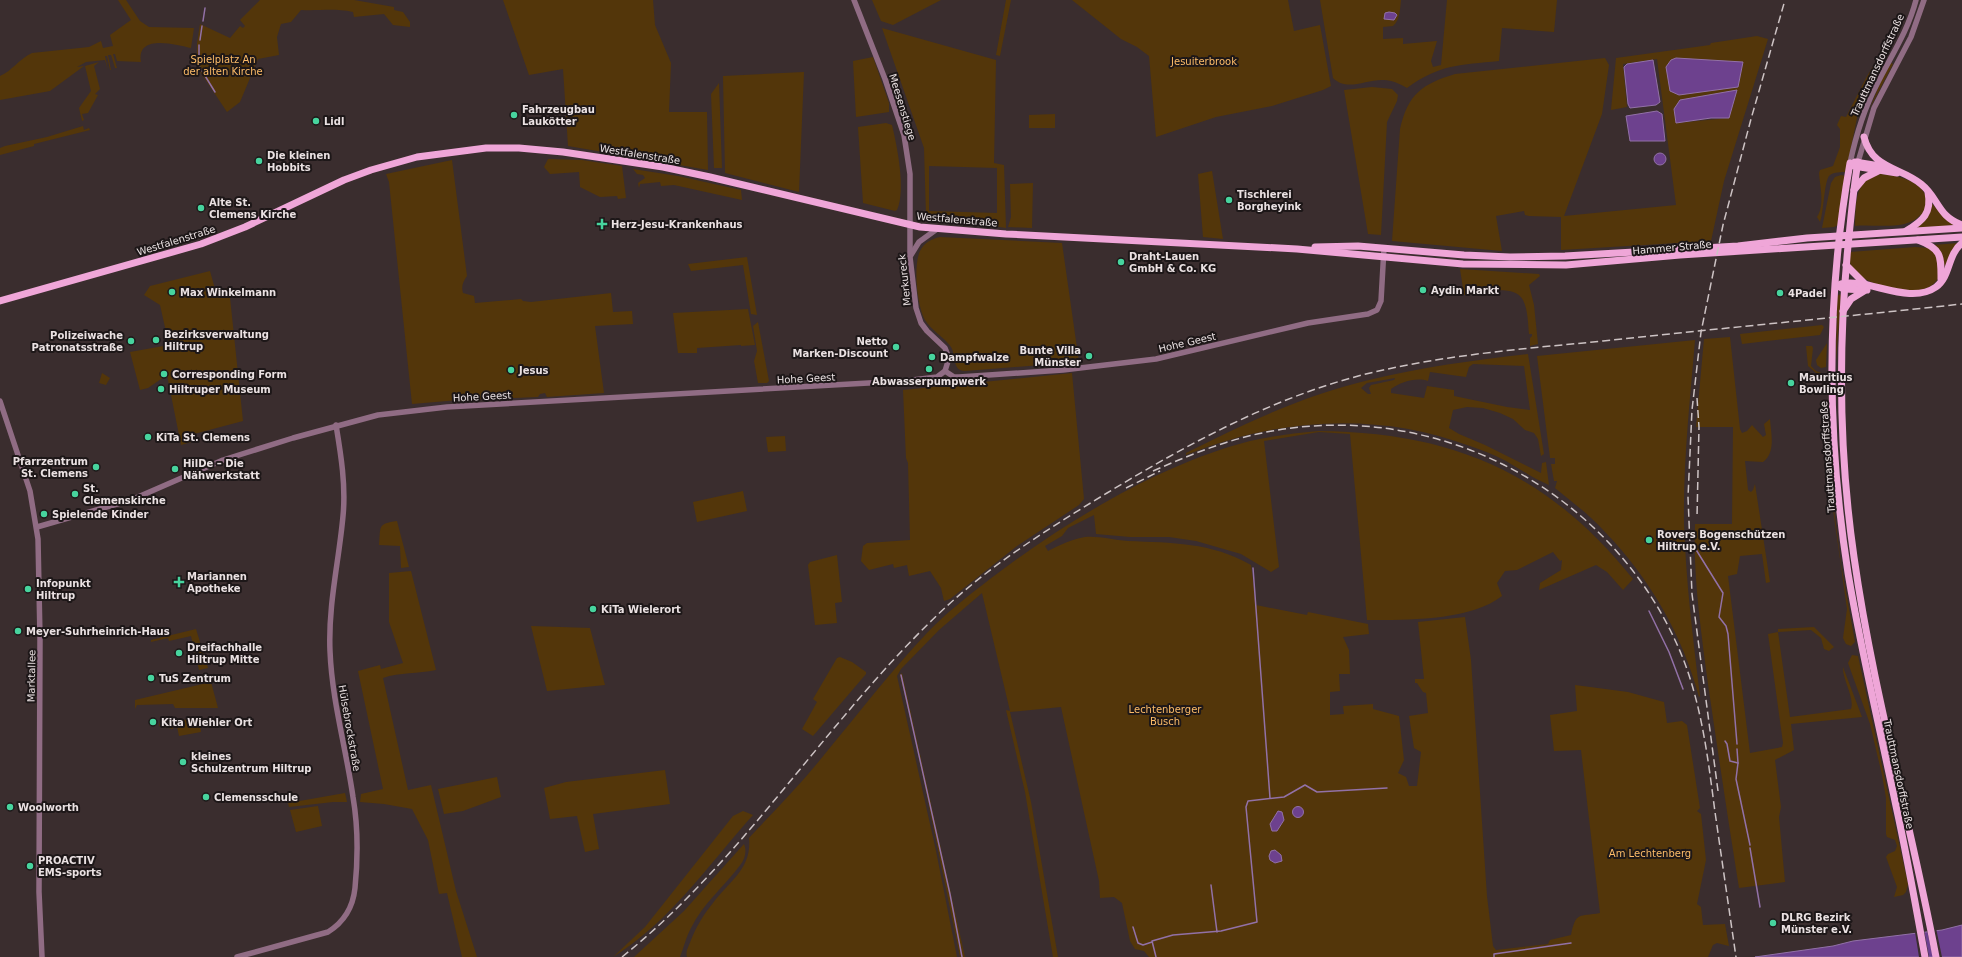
<svg xmlns="http://www.w3.org/2000/svg" width="1962" height="957" viewBox="0 0 1962 957" font-family="'DejaVu Sans',sans-serif">
<rect width="100%" height="100%" fill="#3a2d2e"/>
<!-- green -->
<g fill="#53360a" fill-rule="evenodd">
<path d="M118 0H126L140 21 149 27 194 28 191 48C177 45 136 33 141 62L117 61 115 54H113L117 68H115L111 55H108L111 70H110L107 56H105L108 70 105 60 86 62 77 67 84 66 50 91 0 100V76C12 71 19 59 32 53L89 47 101 41 103 48 113 46 110 35 131 20Z"/>
<path d="M260 0H354L394 7V10L403 12 410 22V27L393 25 384 14 354 17 353 12C334 8 320 11 301 10L291 22 281 24 277 37 279 55 258 59 240 102 227 112 197 67V43L200 24 230 38 240 26 243 28 245 26 240 20Z"/>
<polygon points="503,0 653,0 655,25 671,63 669,112 707,112 708,170 568,146 563,69 529,75"/>
<polygon points="872,0 941,0 893,25 881,21"/>
<polygon points="1006,0 1011,0 1000,56 996,55"/>
<polygon points="1072,0 1288,0 1294,31 1320,25 1331,86 1323,90 1272,106 1216,117 1156,137 1149,56 1137,47 1121,39"/>
<path d="M1320 0H1401C1400 9 1400 20 1393 26L1383 27V39L1403 38V44L1437 41 1431 61 1433 67 1441 65 1447 0H1557L1554 32 1502 28 1499 61C1460 65 1440 64 1407 88 1400 84 1392 80 1384 80 1366 79 1347 92 1333 78Z"/>
<path d="M882 28 996 60 994 163 1004 165 1006 228 926 215 924 148ZM929 166 997 168V213L929 211Z"/>
<path d="M1896 34 1871 81 1858 113 1846 172C1841 172 1834 172 1830 175 1824 179 1824 212 1820 222L1817 217C1825 205 1820 187 1819 173L1820 170 1833 166 1840 147V129L1837 125 1841 116 1846 117 1867 76 1893 35Z"/>
<path d="M1757 36 1768 39 1724 181 1711 241 1561 250V217L1529 216 1525 215 1524 211 1496 216 1502 251 1392 241 1400 129C1408 94 1422 84 1455 74L1605 58 1609 65 1602 114 1564 216 1676 205 1657 59 1623 64 1627 107 1611 110 1616 58 1710 45 1711 43ZM1738 87 1677 93 1673 91ZM1737 91 1729 118 1676 123 1675 107 1678 104Z"/>
<polygon points="873,57 889,103 889,112 856,117 853,61"/>
<polygon points="99,62 94,66 100,89 95,94 98,95 88,113 82,114 84,120 82,121 79,108 91,91 85,66"/>
<polygon points="1891,63 1893,64 1870,108 1881,81"/>
<polygon points="804,72 799,192 725,173 723,76"/>
<polygon points="719,83 722,168 714,168 711,94"/>
<polygon points="1372,87 1392,89 1398,95 1397,101 1387,122 1381,235 1368,234 1344,90"/>
<polygon points="1055,114 1055,128 1029,128 1029,115"/>
<path d="M886 123 892 125C897 146 906 190 897 210L895 211 863 203 858 127Z"/>
<polygon points="83,126 84,130 89,128 90,130 34,144 34,146 0,155 0,148 5,146 47,137"/>
<polygon points="548,159 582,160 622,166 626,198 618,199 617,196 600,197 580,187 579,172 550,174 544,167"/>
<path d="M452 160 467 276C463 282 461 286 463 293L474 296 475 303 521 299 523 301 531 302 611 293 613 312 632 311 633 324 595 326 604 393 547 397 545 393 540 394 538 397 459 400 412 404 389 182 386 174Z"/>
<polygon points="633,169 678,176 741,190 742,200 674,185 661,186 660,182 640,184 639,188 638,183 645,178 643,175 637,174"/>
<polygon points="1212,171 1223,239 1203,237 1198,174"/>
<path d="M1881 174C1898 176 1921 180 1927 199L1923 217 1920 215C1907 231 1875 224 1855 226 1856 204 1854 178 1881 174Z"/>
<polygon points="1841,175 1846,176 1838,225 1834,227 1822,228 1831,183 1835,177"/>
<polygon points="1033,183 1032,228 1008,227 1011,217 1010,184"/>
<polygon points="1929,200 1940,213 1961,225 1912,228 1918,225"/>
<path d="M940 237 1062 243 1079 362 965 371C952 371 956 355 951 347 944 337 932 331 925 320 917 306 913 266 920 251 924 243 931 239 940 237Z"/>
<polygon points="1959,243 1945,267 1941,254 1933,245"/>
<path d="M1915 247 1930 248 1938 256 1939 277C1935 283 1931 287 1924 289 1906 294 1863 285 1852 268 1849 263 1850 257 1850 252Z"/>
<polygon points="747,257 757,315 751,314 743,265 691,271 688,264"/>
<path d="M1460 269 1539 274 1540 276 1529 285 1534 305 1538 344 1530 346V338L1532 336V334H1529C1528 323 1528 310 1523 300 1514 283 1479 293 1464 295Z"/>
<polygon points="210,271 215,289 229,288 243,421 194,434 195,441 181,445 167,375 148,388 140,390 130,352 169,345 160,305 144,295 150,286"/>
<polygon points="1840,294 1841,296 1836,362 1837,296"/>
<polygon points="748,309 755,345 741,346 741,345 697,348 697,353 678,353 673,313"/>
<polygon points="758,322 769,381 767,383 758,383 754,361 757,351 753,326"/>
<polygon points="1822,325 1824,327 1820,335 1742,344 1740,334"/>
<path d="M1730 337 1740 429 1742 433 1747 431 1752 425 1763 437 1766 435 1764 424 1770 419C1771 434 1776 452 1763 462L1745 461 1748 490 1751 492 1753 490 1755 484 1770 582 1766 583 1762 554 1740 556 1737 574 1728 576 1750 753 1782 747 1783 743 1768 634 1778 632V629L1814 627 1834 647 1829 651 1824 649 1821 638 1811 630 1778 632 1790 717 1851 709C1855 698 1842 679 1843 667L1862 717 1791 724 1794 750 1775 760 1781 807 1779 817 1785 882 1739 888C1728 820 1718 752 1708 684 1701 630 1693 578 1695 524H1732L1733 427H1696L1704 339Z"/>
<path d="M1695 340C1690 401 1683 462 1684 524 1686 582 1693 639 1700 696L1699 697C1683 636 1649 577 1605 532 1590 515 1572 502 1555 488L1557 481H1554L1551 464H1555V458H1550L1537 356Z"/>
<polygon points="1827,343 1826,367 1821,368 1817,365 1816,360"/>
<polygon points="1806,346 1812,346 1813,348 1811,366 1816,371 1827,375 1827,379 1823,379 1808,366"/>
<path d="M1528 354 1544 454 1541 456 1538 439 1534 433 1525 430 1513 419 1500 413 1483 408 1467 407 1453 410 1449 428 1459 434 1485 445 1541 473 1542 463 1546 462 1549 485C1534 479 1520 469 1506 461 1495 455 1482 450 1470 446 1377 411 1277 418 1186 455V453C1245 423 1305 395 1369 380 1422 367 1475 360 1528 354ZM1473 364 1524 366 1530 410 1507 407 1454 396V390L1427 386 1424 398 1391 393V389C1401 382 1416 377 1428 381L1430 372 1466 377 1469 367ZM1395 378 1394 380 1371 385 1369 388 1371 394H1368L1361 388 1367 383Z"/>
<polygon points="102,373 110,378 106,385 99,383"/>
<polygon points="1072,373 1084,499 1079,505 1017,546 950,599 944,601 941,588 930,571 909,576 907,565 894,568 893,564 869,570 861,561 863,546 867,543 910,540 908,463 906,458 903,390"/>
<path d="M1318 431C1453 432 1548 473 1633 579L1623 590 1607 572 1596 565 1539 590 1540 583 1561 570 1562 560 1560 561 1553 552 1517 570 1505 571 1497 583 1502 596C1470 621 1407 620 1367 620L1350 434 1319 432 1264 441 1279 567 1271 572 1241 554 1196 541 1169 537H1130L1096 534 1094 515 1068 528 1062 536 1045 546 1048 551C1060 545 1072 539 1085 537 1100 536 1113 540 1128 541 1172 543 1211 542 1251 565L1256 605 1307 615 1308 612 1368 624 1369 634 1343 637 1349 650 1350 674H1339L1340 691 1330 692V715L1344 714 1343 706 1373 704V709L1399 716 1404 760 1398 773 1406 777 1409 786H1417L1421 752 1414 748 1409 716 1428 713 1426 693 1423 692 1417 683H1415V679H1424L1418 622 1465 617 1471 660 1487 896 1493 946 1496 950 1548 944 1550 940 1571 935C1576 911 1579 917 1600 913L1581 750 1554 751 1550 715 1577 711 1575 685 1628 692 1664 702 1667 723 1682 721 1687 725 1700 808 1697 811 1701 814 1706 860 1697 904 1701 907 1703 925 1725 924 1729 946 1717 943 1713 945 1708 957H1149L1144 951 1135 949 1130 941 1122 903 1114 897 1100 898 1099 881 1061 707 1010 712 1031 802 1058 957H1053L1025 792 1006 710 1010 711 982 593 939 630 901 669 897 676 936 851 957 957H687C685 951 689 946 691 940 696 927 704 914 713 903 729 881 752 869 749 838 774 811 801 784 824 755 858 714 890 672 927 633 946 613 968 596 990 579 1063 523 1160 464 1250 441 1273 436 1295 433 1318 431ZM1275 850 1281 855 1275 863 1270 860 1269 856Z"/>
<polygon points="785,436 786,451 768,452 766,437"/>
<polygon points="1830,488 1833,502 1841,564 1855,642 1851,646 1846,644 1843,638 1847,609"/>
<polygon points="743,491 747,511 697,522 693,502"/>
<path d="M397 521 409 567 401 568 400 546 379 545C381 526 377 524 397 521Z"/>
<polygon points="837,555 842,602 835,603 837,623 815,625 808,565 810,562"/>
<path d="M411 571 436 670C418 674 400 672 383 678L408 790 431 785 456 891 477 957H462L447 893 439 894 428 840 412 809 384 804 360 802 361 794 383 789 358 671 380 665 381 669 403 663 389 622V573Z"/>
<polygon points="531,626 590,628 605,685 547,691"/>
<polygon points="196,629 208,668 199,670 191,636 169,641 168,638 151,642 151,640"/>
<polygon points="1852,655 1858,656 1908,884 1906,892 1903,895 1894,897 1897,887 1886,857 1888,854 1895,851 1897,846 1895,840 1887,837 1886,834 1886,798 1882,775 1870,724 1848,663"/>
<polygon points="840,657 852,662 866,672 866,674 813,736 802,729 817,702 813,699 837,658"/>
<polygon points="902,673 965,957 960,957 918,753 900,675"/>
<polygon points="211,682 218,708 175,708 173,704 137,705 135,709 135,700"/>
<polygon points="161,718 172,718 173,729 159,726"/>
<polygon points="199,718 201,732 179,736 176,721"/>
<polygon points="665,770 670,804 593,814 599,849 585,852 577,816 550,819 544,788 566,782"/>
<polygon points="497,777 501,797 463,811 444,814 438,789"/>
<polygon points="345,793 347,802 333,802 289,807 288,803"/>
<polygon points="318,806 322,826 296,832 290,810"/>
<path d="M743 811 753 815C709 864 670 922 613 957L645 927 733 816Z"/>
<path d="M744 844C747 850 745 859 741 864 725 886 703 903 691 928 686 937 684 947 680 957H634L684 911Z"/>
</g>
<!-- water -->
<g fill="#6d418e" stroke="#9271a7">
<polygon points="1389,12 1395,13 1397,15 1394,20 1384,19 1385,13"/>
<polygon points="1676,58 1743,62 1738,87 1679,95 1670,91 1666,67 1671,60"/>
<polygon points="1653,60 1660,102 1656,105 1630,108 1628,104 1624,67 1627,64"/>
<polygon points="1737,90 1729,118 1711,118 1676,123 1674,109 1680,100"/>
<polygon points="1657,111 1662,114 1665,141 1630,141 1626,116"/>
<circle cx="1660" cy="159" r="6"/>
<circle cx="1298" cy="812" r="5.5"/>
<polygon points="1278,811 1282,812 1284,820 1277,831 1272,831 1270,824"/>
<polygon points="1275,850 1281,855 1282,861 1275,863 1270,860 1269,856 1271,851"/>
<polygon points="1962,925 1962,957 1755,957 1833,946 1853,941 1942,930"/>
</g>
<!-- pier -->
<g fill="#3a2d2e">
<polygon points="1936,928 1942,957 1933,957 1927,930"/>
<polygon points="1924,930 1929,957 1919,957 1915,932"/>
</g>
<g fill="none" stroke-linecap="round" stroke-linejoin="round">
<!-- stream -->
<g stroke="#9271a7" stroke-width="1.5">
<polyline points="203,21 205,8"/>
<polyline points="200,40 202,26"/>
<polyline points="199,45 199,66 215,92"/>
<polyline points="1695,548 1723,593 1719,617 1726,626 1728,634 1737,744"/>
<polyline points="1253,568 1270,798"/>
<polyline points="1649,611 1669,652 1683,689"/>
<polyline points="901,675 950,894 962,957"/>
<polyline points="1725,741 1727,744 1730,761 1738,763"/>
<polyline points="1737,749 1738,763 1736,779 1750,845"/>
<polyline points="1750,848 1760,907"/>
<polyline points="1211,885 1217,932"/>
<polyline points="1133,927 1138,943 1143,945 1152,942"/>
<polyline points="1156,957 1152,941 1173,935 1221,931 1257,922 1246,807 1248,801 1284,797 1305,785 1317,792 1387,788"/>
<polyline points="1494,957 1494,954 1571,943"/>
</g>
<!-- minor -->
<g stroke="#906c84" stroke-width="5.5">
<polyline points="1858,162 1874,108 1911,37 1924,0"/>
<path d="M1850 163C1856 135 1864 109 1877 84 1891 56 1908 31 1916 0"/>
<polyline points="911,255 919,242 937,229"/>
<polyline points="945,371 954,377 959,377 1063,370 1156,359 1308,323 1368,314 1377,310 1381,301 1384,248"/>
<polyline points="0,401 30,491 38,539 40,638 39,892 42,957"/>
<polyline points="37,527 131,500 223,460 293,438 378,415 447,407 904,381 937,377 945,371 949,358 945,348 927,331 921,323 916,308 910,257 910,174 904,135 885,79 854,0"/>
<path d="M237 957 328 932C344 922 353 907 355 888 358 858 358 826 353 797 346 748 332 701 330 651 328 605 339 561 343 516 346 486 341 455 336 425"/>
</g>
<!-- major -->
<g stroke="#efa6d8" stroke-width="7">
<path d="M1864 137C1872 169 1900 167 1921 184 1939 198 1937 216 1962 225"/>
<polyline points="1855,162 1886,167"/>
<path d="M1858 162C1853 190 1851 218 1848 246 1838 350 1839 453 1854 557 1873 692 1911 823 1936 957"/>
<path d="M1850 163C1826 298 1827 438 1848 573 1861 651 1880 729 1896 806 1907 856 1916 907 1925 957"/>
<polyline points="1854,166 1897,173"/>
<polyline points="1854,190 1864,178 1878,171"/>
<path d="M1906 231C1923 221 1932 213 1928 192"/>
<path d="M1918 240C1942 249 1941 256 1941 279"/>
<polyline points="1315,247 1358,246 1464,255 1510,257 1565,256 1738,246 1807,238 1962,228"/>
<polyline points="1846,265 1867,286"/>
<path d="M1841 284C1867 277 1909 306 1936 287 1951 276 1947 255 1962 243"/>
<polyline points="1840,287 1844,289 1867,290"/>
<polyline points="0,301 201,244 245,227 344,180 371,170 417,157 486,148 519,148 563,152 663,167 710,177 920,227 1006,234 1297,249 1463,264 1566,265 1680,255 1962,237"/>
<polyline points="1843,311 1851,299 1864,291"/>
</g>
<!-- rail -->
<g stroke="#cdc3c4" stroke-width="1.5" stroke-dasharray="8 4" stroke-linecap="butt">
<polyline points="1697,398 1699,427 1697,517"/>
<path d="M1153 471C1194 453 1234 437 1278 430 1447 402 1617 497 1682 656 1702 706 1708 759 1715 812 1722 861 1729 909 1736 957"/>
<polyline points="1126,488 1160,471"/>
<polyline points="1718,791 1692,594 1688,497 1692,410 1701,332 1723,225 1751,119 1785,0"/>
<path d="M622 957C747 857 830 714 947 606 995 562 1051 527 1107 493 1188 444 1270 399 1362 375 1441 355 1522 349 1603 341 1723 328 1842 317 1962 304"/>
</g>
</g>
<!-- markers -->
<g fill="#47d49e" stroke="#1d1718" stroke-width="1.5">
<circle cx="514" cy="115" r="4"/>
<circle cx="316" cy="121" r="4"/>
<circle cx="259" cy="161" r="4"/>
<circle cx="1229" cy="200" r="4"/>
<circle cx="201" cy="208" r="4"/>
<path d="M600 218h4v4h4v4h-4v4h-4v-4h-4v-4h4z"/>
<circle cx="1121" cy="262" r="4"/>
<circle cx="1423" cy="290" r="4"/>
<circle cx="172" cy="292" r="4"/>
<circle cx="1780" cy="293" r="4"/>
<circle cx="156" cy="340" r="4"/>
<circle cx="131" cy="341" r="4"/>
<circle cx="896" cy="347" r="4"/>
<circle cx="1089" cy="356" r="4"/>
<circle cx="932" cy="357" r="4"/>
<circle cx="929" cy="369" r="4"/>
<circle cx="511" cy="370" r="4"/>
<circle cx="164" cy="374" r="4"/>
<circle cx="1791" cy="383" r="4"/>
<circle cx="161" cy="389" r="4"/>
<circle cx="148" cy="437" r="4"/>
<circle cx="96" cy="467" r="4"/>
<circle cx="175" cy="469" r="4"/>
<circle cx="75" cy="494" r="4"/>
<circle cx="44" cy="514" r="4"/>
<circle cx="1649" cy="540" r="4"/>
<path d="M177 576h4v4h4v4h-4v4h-4v-4h-4v-4h4z"/>
<circle cx="28" cy="589" r="4"/>
<circle cx="593" cy="609" r="4"/>
<circle cx="18" cy="631" r="4"/>
<circle cx="179" cy="653" r="4"/>
<circle cx="151" cy="678" r="4"/>
<circle cx="153" cy="722" r="4"/>
<circle cx="183" cy="762" r="4"/>
<circle cx="206" cy="797" r="4"/>
<circle cx="10" cy="807" r="4"/>
<circle cx="30" cy="866" r="4"/>
<circle cx="1773" cy="923" r="4"/>
</g>
<g text-anchor="middle" stroke-width="4" stroke-linejoin="round" paint-order="stroke">
<!-- park labels -->
<g font-size="10" fill="#fdbc68" stroke="#1d1718">
<text x="223" y="63">Spielplatz An<tspan x="223" dy="12">der alten Kirche</tspan></text>
<text x="1204" y="65">Jesuiterbrook</text>
<text x="1165" y="713">Lechtenberger<tspan x="1165" dy="12">Busch</tspan></text>
<text x="1650" y="857">Am Lechtenberg</text>
</g>
<!-- street labels -->
<g font-size="10" fill="#eae1e2" stroke="#1d1718">
<text transform="translate(1877 65) rotate(-65)" y="4">Trauttmansdorffstraße</text>
<text transform="translate(903 107) rotate(73)" y="4">Meesenstiege</text>
<text transform="translate(640 154) rotate(9)" y="4">Westfalenstraße</text>
<text transform="translate(957 219) rotate(5)" y="4">Westfalenstraße</text>
<text transform="translate(176 240) rotate(-17)" y="4">Westfalenstraße</text>
<text transform="translate(1672 247) rotate(-5)" y="4">Hammer Straße</text>
<text transform="translate(904 280) rotate(-96)" y="4">Merkureck</text>
<text transform="translate(1187 342) rotate(-13)" y="4">Hohe Geest</text>
<text transform="translate(806 378) rotate(-3)" y="4">Hohe Geest</text>
<text transform="translate(482 396) rotate(-3)" y="4">Hohe Geest</text>
<text transform="translate(1827 457) rotate(-94)" y="4">Trauttmansdorffstraße</text>
<text transform="translate(31 676) rotate(-89)" y="4">Marktallee</text>
<text transform="translate(350 728) rotate(80)" y="4">Hülsebrockstraße</text>
<text transform="translate(1899 774) rotate(78)" y="4">Trauttmansdorffstraße</text>
</g>
<!-- poi labels -->
<g font-size="10" font-weight="bold" fill="#eae1e2" stroke="#1d1718" text-anchor="start">
<text x="522" y="113">Fahrzeugbau<tspan x="522" dy="12">Laukötter</tspan></text>
<text x="324" y="125">Lidl</text>
<text x="267" y="159">Die kleinen<tspan x="267" dy="12">Hobbits</tspan></text>
<text x="1237" y="198">Tischlerei<tspan x="1237" dy="12">Borgheyink</tspan></text>
<text x="209" y="206">Alte St.<tspan x="209" dy="12">Clemens Kirche</tspan></text>
<text x="611" y="228">Herz-Jesu-Krankenhaus</text>
<text x="1129" y="260">Draht-Lauen<tspan x="1129" dy="12">GmbH &amp; Co. KG</tspan></text>
<text x="1431" y="294">Aydin Markt</text>
<text x="180" y="296">Max Winkelmann</text>
<text x="1788" y="297">4Padel</text>
<text x="164" y="338">Bezirksverwaltung<tspan x="164" dy="12">Hiltrup</tspan></text>
<text x="123" y="339" text-anchor="end">Polizeiwache<tspan x="123" dy="12">Patronatsstraße</tspan></text>
<text x="888" y="345" text-anchor="end">Netto<tspan x="888" dy="12">Marken-Discount</tspan></text>
<text x="1081" y="354" text-anchor="end">Bunte Villa<tspan x="1081" dy="12">Münster</tspan></text>
<text x="940" y="361">Dampfwalze</text>
<text x="519" y="374">Jesus</text>
<text x="172" y="378">Corresponding Form</text>
<text x="1799" y="381">Mauritius<tspan x="1799" dy="12">Bowling</tspan></text>
<text x="929" y="385" text-anchor="middle">Abwasserpumpwerk</text>
<text x="169" y="393">Hiltruper Museum</text>
<text x="156" y="441">KiTa St. Clemens</text>
<text x="88" y="465" text-anchor="end">Pfarrzentrum<tspan x="88" dy="12">St. Clemens</tspan></text>
<text x="183" y="467">HilDe – Die<tspan x="183" dy="12">Nähwerkstatt</tspan></text>
<text x="83" y="492">St.<tspan x="83" dy="12">Clemenskirche</tspan></text>
<text x="52" y="518">Spielende Kinder</text>
<text x="1657" y="538">Rovers Bogenschützen<tspan x="1657" dy="12">Hiltrup e.V.</tspan></text>
<text x="187" y="580">Mariannen<tspan x="187" dy="12">Apotheke</tspan></text>
<text x="36" y="587">Infopunkt<tspan x="36" dy="12">Hiltrup</tspan></text>
<text x="601" y="613">KiTa Wielerort</text>
<text x="26" y="635">Meyer-Suhrheinrich-Haus</text>
<text x="187" y="651">Dreifachhalle<tspan x="187" dy="12">Hiltrup Mitte</tspan></text>
<text x="159" y="682">TuS Zentrum</text>
<text x="161" y="726">Kita Wiehler Ort</text>
<text x="191" y="760">kleines<tspan x="191" dy="12">Schulzentrum Hiltrup</tspan></text>
<text x="214" y="801">Clemensschule</text>
<text x="18" y="811">Woolworth</text>
<text x="38" y="864">PROACTIV<tspan x="38" dy="12">EMS-sports</tspan></text>
<text x="1781" y="921">DLRG Bezirk<tspan x="1781" dy="12">Münster e.V.</tspan></text>
</g>
</g>
</svg>
